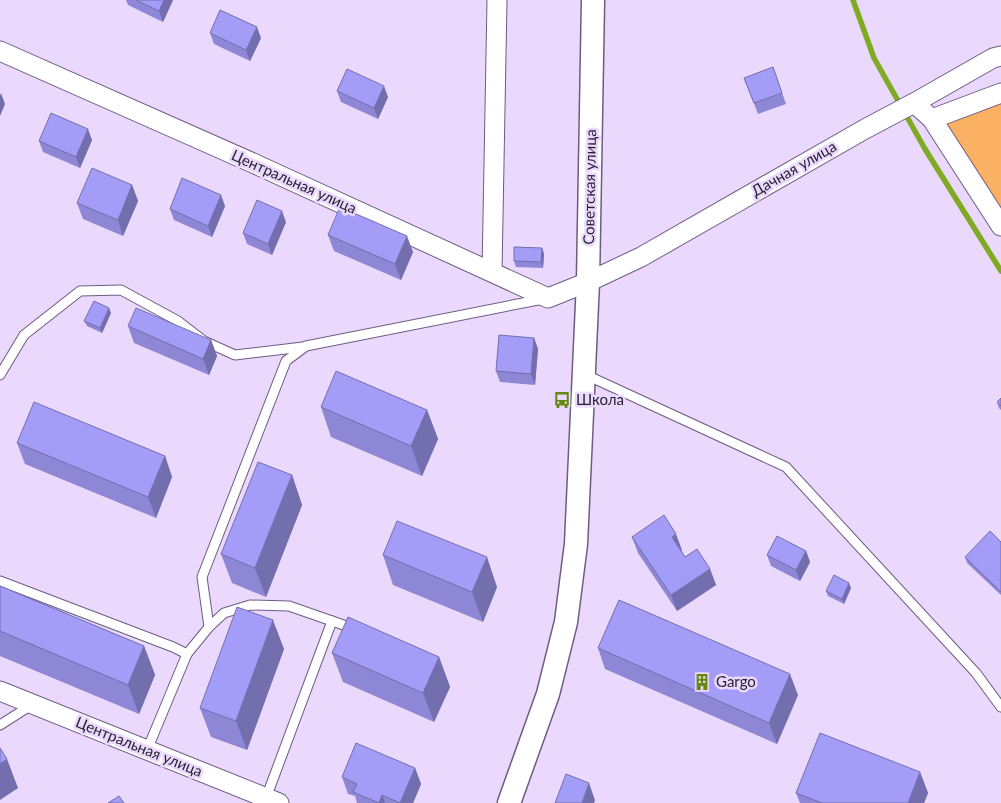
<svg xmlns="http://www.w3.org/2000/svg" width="1001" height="803" viewBox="0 0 1001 803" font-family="Lato,sans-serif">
<rect width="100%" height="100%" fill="#ead9fd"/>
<!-- green -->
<polygon fill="#fab163" points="1001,93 1001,226 932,119"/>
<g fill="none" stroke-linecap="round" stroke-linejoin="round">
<!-- stream -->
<polyline stroke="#7faa22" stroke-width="5.5" points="853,0 874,58 925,149 1001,271"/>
<!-- service casing -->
<g stroke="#6e5b82" stroke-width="11">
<g id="service">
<polyline points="584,374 786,467 976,673 1001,707"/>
<polyline points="0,375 24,335 80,291 121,290 178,321 204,341 235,355 303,347"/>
<polyline points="0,581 173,647 187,654 209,627 224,613 250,605 289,606 355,629"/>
<polyline points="209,627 202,577 286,361 306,346 543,299"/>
<polyline points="0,725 33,704"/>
<polyline points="147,750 187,654"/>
<polyline points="266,798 332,621"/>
</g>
</g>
<!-- minor casing -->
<g stroke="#6e5b82" stroke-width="21">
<g id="minor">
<polyline points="0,51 253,163 548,298 588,282 641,257 865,129 914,103 993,58 1001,56"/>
<polyline points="914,103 932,119 1001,226"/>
<polyline points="932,119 1001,93"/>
<polyline points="492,272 497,0"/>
<polyline points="0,691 279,803"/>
</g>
</g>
<!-- tertiary casing -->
<g stroke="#6e5b82" stroke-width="25">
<polyline id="tertiary" points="509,803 548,694 566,622 576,544 588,282 593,0"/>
</g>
<!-- service -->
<use href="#service" stroke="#fff" stroke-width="9"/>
<!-- minor -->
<use href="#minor" stroke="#fff" stroke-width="19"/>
<!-- tertiary -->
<use href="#tertiary" stroke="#fff" stroke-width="22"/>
</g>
<!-- wall -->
<g fill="#8d87d5">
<polygon points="126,0 173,0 163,22 128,5"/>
<polygon points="210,33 261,38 250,61 214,44"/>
<polygon points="773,67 786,104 758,114 744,78"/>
<polygon points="337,91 388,97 378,119 341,102"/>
<polygon points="92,140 80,168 43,152 39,141"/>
<polygon points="132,185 138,201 123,236 83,219 77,203"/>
<polygon points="225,206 212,237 174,220 170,209"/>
<polygon points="286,222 272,255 247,244 243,233"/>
<polygon points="328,235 413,252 401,280 334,251"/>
<polygon points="542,248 544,254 543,268 516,267 514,261"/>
<polygon points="111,313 102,333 87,326 84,321"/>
<polygon points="128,326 211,340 217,356 209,375 134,343"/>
<polygon points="534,338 538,349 535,385 500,382 496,371"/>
<polygon points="1001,398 1001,410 999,408 997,402"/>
<polygon points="321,407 427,410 438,439 422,476 331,437"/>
<polygon points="17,443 165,456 172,477 156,518 25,464"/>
<polygon points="292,475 302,505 266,597 232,583 221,554"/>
<polygon points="632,537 682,550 681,550 685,557 710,569 716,585 677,611 638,553"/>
<polygon points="1001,542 1001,595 967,563 965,557"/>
<polygon points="806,551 810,562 800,581 771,566 767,555"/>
<polygon points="383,555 497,587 483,622 393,585"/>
<polygon points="0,586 144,646 155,675 139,714 0,656"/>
<polygon points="851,588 844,604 828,596 826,591"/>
<polygon points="598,648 798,695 777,744 605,669"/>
<polygon points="284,649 247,750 211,737 200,708"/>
<polygon points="332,653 439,657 450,687 434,722 343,682"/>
<polygon points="415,768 421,784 413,803 357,803 355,796 348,794 342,777"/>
<polygon points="920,772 928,793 924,803 800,803 796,793"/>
</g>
<!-- shaded-wall -->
<g fill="#736eae">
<polygon points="164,0 173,0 163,22 159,11"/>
<polygon points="257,27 261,38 250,61 246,50"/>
<polygon points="384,86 388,97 378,119 374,108"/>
<polygon points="1,93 5,104 0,116 0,96"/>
<polygon points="88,129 92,140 80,168 76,157"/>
<polygon points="132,185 138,201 123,236 118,220"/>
<polygon points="221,195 225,206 212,237 208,226"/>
<polygon points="282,211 286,222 272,255 268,244"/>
<polygon points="407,236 413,252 401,280 395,264"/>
<polygon points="542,248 544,254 543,268 541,262"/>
<polygon points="109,308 111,313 102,333 100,328"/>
<polygon points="534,338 538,349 535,385 531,374"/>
<polygon points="211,340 217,356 209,375 203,359"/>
<polygon points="427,410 438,439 422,476 411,446"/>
<polygon points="165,456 172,477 156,518 148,497"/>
<polygon points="292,475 302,505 266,597 255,568"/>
<polygon points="676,534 682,550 678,553 672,537"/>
<polygon points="806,551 810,562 800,581 796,570"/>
<polygon points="487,557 497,587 483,622 472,592"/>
<polygon points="710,569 716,585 677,611 671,595"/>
<polygon points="849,583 851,588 844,604 842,599"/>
<polygon points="273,620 284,649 247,750 236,721"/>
<polygon points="144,646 155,675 139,714 128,685"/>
<polygon points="439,657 450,687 434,722 423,693"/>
<polygon points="790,674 798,695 777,744 769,723"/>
<polygon points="7,759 18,788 0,800 0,764"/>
<polygon points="415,768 421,784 413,803 400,803"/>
<polygon points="920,772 928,793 924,803 908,803"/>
<polygon points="589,783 595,800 594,803 582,803"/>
<polygon points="382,795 385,803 379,803"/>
</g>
<!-- building -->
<g fill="#a49df8" stroke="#736eae">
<polygon points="136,0 164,0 159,11"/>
<polygon points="220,10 257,27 246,50 210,33"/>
<polygon points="773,67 782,93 754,103 744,78"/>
<polygon points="347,69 384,86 374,108 337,91"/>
<polygon points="51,113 88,129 76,157 39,141"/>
<polygon points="92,168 132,185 118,220 77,203"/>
<polygon points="182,178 221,195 208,226 170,209"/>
<polygon points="257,200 282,211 268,244 243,233"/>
<polygon points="340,207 407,236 395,264 328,235"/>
<polygon points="514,247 542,248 541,262 514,261"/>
<polygon points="94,301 109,308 100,328 84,321"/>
<polygon points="136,308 211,340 203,359 128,326"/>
<polygon points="499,335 534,338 531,374 496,371"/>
<polygon points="336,371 427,410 411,446 321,407"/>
<polygon points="1001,398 1001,406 997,402"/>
<polygon points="34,402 165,456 148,497 17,443"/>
<polygon points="258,462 292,475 255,568 221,554"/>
<polygon points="664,515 676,534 672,537 685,557 697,549 710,569 671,595 632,537"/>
<polygon points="397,521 487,557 472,592 383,555"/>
<polygon points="990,531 1001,542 1001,592 965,557"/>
<polygon points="777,536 806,551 796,570 767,555"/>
<polygon points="834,575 849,583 842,599 826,591"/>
<polygon points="0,586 144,646 128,685 0,631"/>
<polygon points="619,600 790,674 769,723 598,648"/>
<polygon points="237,607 273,620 236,721 200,708"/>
<polygon points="348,617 439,657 423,693 332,653"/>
<polygon points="820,733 920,772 908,803 822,803 796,793"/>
<polygon points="356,743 415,768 400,803 382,795 379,803 353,792 357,784 342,777"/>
<polygon points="0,748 7,759 0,764"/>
<polygon points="566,774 589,783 582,803 555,803"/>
<polygon points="119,796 124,803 108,803"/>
</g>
<!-- icons -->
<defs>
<g id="bus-bare" transform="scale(1.35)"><path d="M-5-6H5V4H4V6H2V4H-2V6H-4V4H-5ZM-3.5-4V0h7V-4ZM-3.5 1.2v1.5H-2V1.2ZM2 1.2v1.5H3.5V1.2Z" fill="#65890e" stroke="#ead9fd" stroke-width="2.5" paint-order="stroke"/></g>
<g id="building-bare" transform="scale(1.35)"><path d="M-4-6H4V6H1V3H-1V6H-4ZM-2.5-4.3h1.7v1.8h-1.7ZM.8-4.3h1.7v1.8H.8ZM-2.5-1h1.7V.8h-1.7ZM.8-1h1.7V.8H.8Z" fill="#65890e" stroke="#ead9fd" stroke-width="2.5" paint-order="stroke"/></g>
</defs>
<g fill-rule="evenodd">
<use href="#bus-bare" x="562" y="400"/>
<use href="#building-bare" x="702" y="682"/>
</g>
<g text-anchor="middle" stroke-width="5" stroke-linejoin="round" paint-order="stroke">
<!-- street labels -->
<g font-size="15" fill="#271f2f" stroke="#ead9fd">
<text transform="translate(794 169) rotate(-30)" y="5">Дачная улица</text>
<text transform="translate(294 182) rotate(24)" y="5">Центральная улица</text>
<text transform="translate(590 187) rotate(-89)" y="5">Советская улица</text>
<text transform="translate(139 747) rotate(22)" y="5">Центральная улица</text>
</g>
<!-- poi labels -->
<g font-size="15" fill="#271f2f" stroke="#ead9fd" text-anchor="start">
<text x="576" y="405">Школа</text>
<text x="716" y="687">Gargo</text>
</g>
</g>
</svg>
